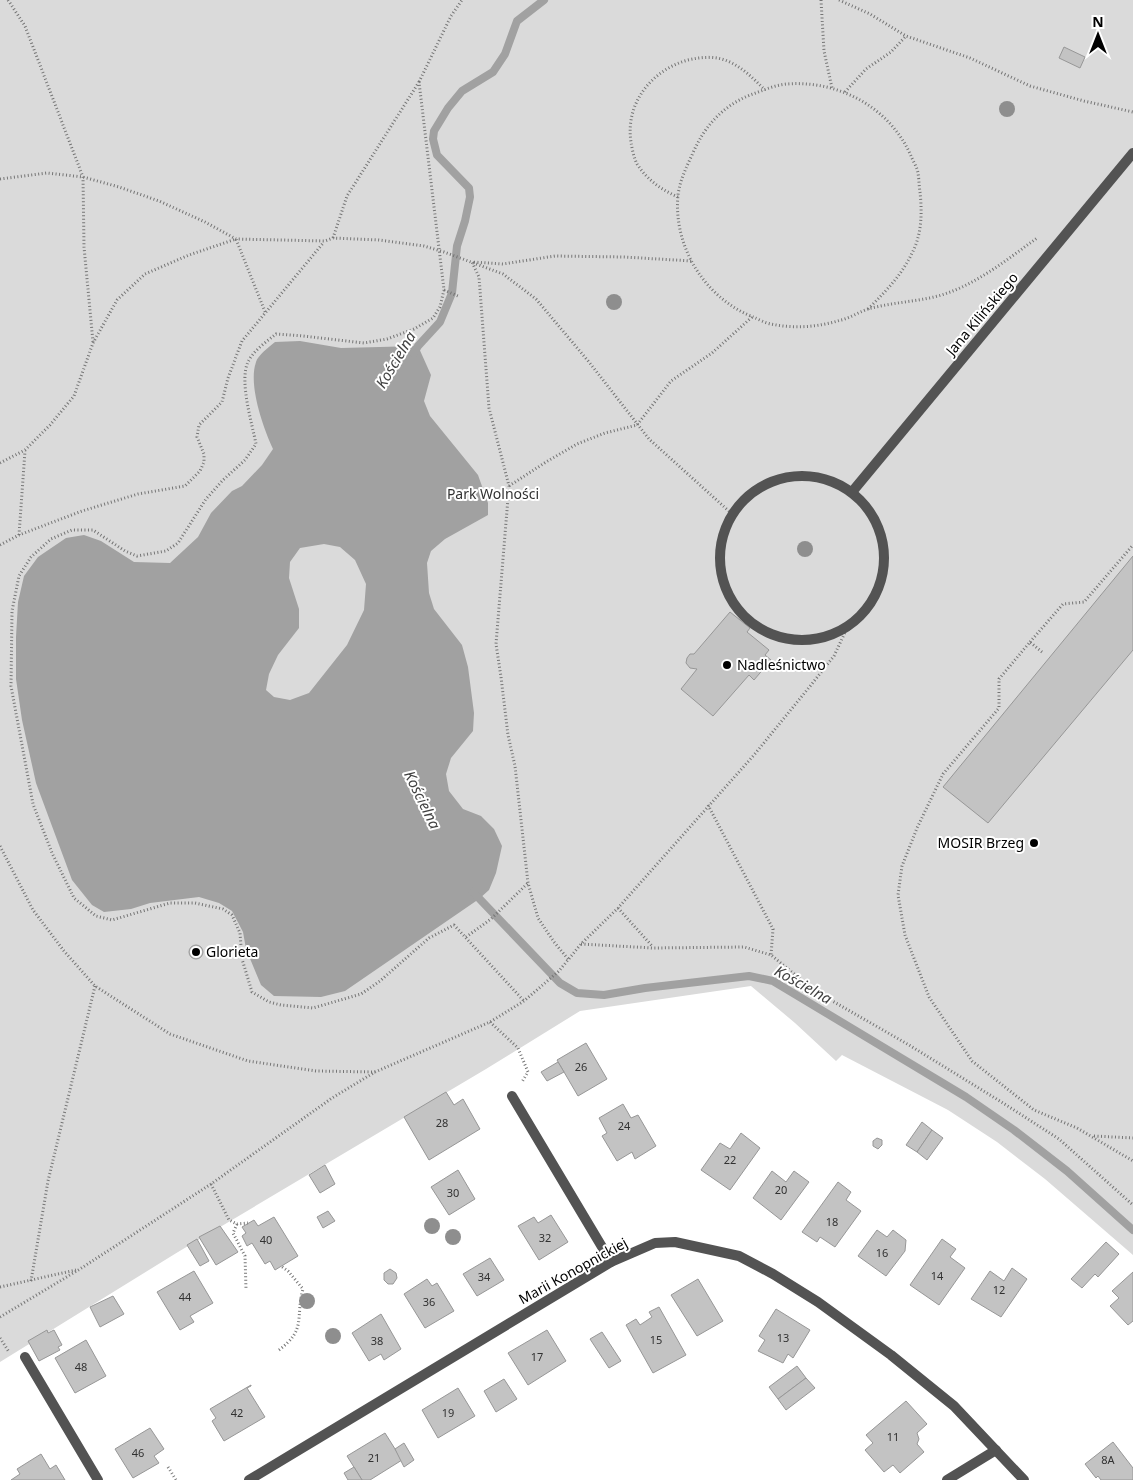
<svg xmlns="http://www.w3.org/2000/svg" width="1133" height="1480" viewBox="0 0 1133 1480" font-family="'Noto Sans',sans-serif">
<rect width="100%" height="100%" fill="#fff"/>
<!-- green -->
<polygon fill="#dadada" points="0,0 1133,0 1133,1255 1045,1179 997,1142 948,1110 842,1055 836,1061 795,1023 751,986 580,1011 486,1069 178,1252 0,1362"/>
<!-- water -->
<path fill="#a1a1a1" fill-rule="evenodd" d="M300 341 341 348 418 346 431 375 424 401 430 416 478 475 488 503V515L445 539 431 551 427 563 429 593 434 609 462 645 468 667 474 713 473 731 451 758 446 774 449 791 463 809 481 816 494 829 502 846 496 873 489 890 479 899 345 991 321 997 274 996 261 985 246 949 243 932 232 911 219 903 199 897 150 903 131 909 104 912 92 905 72 880 36 783 22 720 16 679V637L18 602 24 576 38 557 66 538 84 535 101 541 134 562 170 563 198 537 211 513 232 491 242 486 262 465 273 449C263 427 248 385 256 362 258 355 269 347 275 342ZM324 544 340 547 355 560 366 584 364 610 347 645 309 693 290 700 274 697 266 690 269 674 278 655 299 628V609L289 578 290 562 300 548Z"/>
<g fill="none" stroke-linecap="round" stroke-linejoin="round">
<!-- stream -->
<g stroke="#a1a1a1" stroke-width="8">
<polyline points="414,353 418,346 440,322 452,293 457,246 465,221 470,197 469,188 437,155 433,139 434,131 448,108 462,91 493,72 505,54 517,21 544,0"/>
<polyline points="473,892 560,983 577,993 604,995 645,988 749,976 773,981 966,1097 1014,1130 1067,1171 1133,1230"/>
</g>
</g>
<!-- building -->
<g fill="#c3c3c3" stroke="#979797">
<polygon points="1064,47 1085,57 1080,68 1059,58"/>
<polygon points="1133,556 1133,650 988,823 943,787"/>
<polygon points="730,612 750,628 747,632 769,650 765,655 771,660 754,680 749,675 713,716 681,689 697,669 690,668 686,663 687,658 690,654 694,654"/>
<circle cx="196" cy="952" r="7"/>
<polygon points="586,1043 607,1079 578,1096 557,1060"/>
<polygon points="558,1062 564,1072 547,1081 541,1072"/>
<polygon points="446,1092 454,1105 463,1099 480,1129 429,1160 404,1117"/>
<polygon points="623,1104 631,1118 638,1115 656,1146 635,1159 632,1152 617,1161 602,1136 607,1133 599,1118"/>
<polygon points="922,1122 932,1130 917,1152 906,1145"/>
<polygon points="932,1130 943,1138 927,1160 917,1152"/>
<polygon points="741,1133 760,1148 730,1190 701,1170 720,1143 730,1149"/>
<polygon points="877,1138 882,1140 882,1145 878,1149 873,1146 873,1141"/>
<polygon points="325,1165 335,1184 320,1193 309,1175"/>
<polygon points="458,1170 475,1199 449,1215 431,1187"/>
<polygon points="772,1171 786,1182 794,1171 809,1182 781,1220 753,1198"/>
<polygon points="838,1182 851,1192 846,1200 861,1211 835,1247 820,1237 817,1242 802,1232"/>
<polygon points="328,1211 335,1221 323,1228 317,1217"/>
<polygon points="551,1215 568,1242 539,1260 518,1226 534,1217 538,1223"/>
<polygon points="274,1217 298,1256 275,1270 270,1261 265,1264 252,1243 247,1246 242,1236 246,1233 242,1227 254,1220 258,1226"/>
<polygon points="220,1226 238,1252 216,1265 199,1237"/>
<polygon points="877,1230 887,1237 893,1230 906,1240 905,1251 886,1276 858,1256"/>
<polygon points="197,1239 209,1261 200,1266 187,1245"/>
<polygon points="942,1239 956,1249 950,1257 965,1268 939,1305 910,1285"/>
<polygon points="1106,1242 1119,1254 1098,1277 1095,1274 1082,1288 1071,1279"/>
<polygon points="490,1258 504,1280 477,1296 463,1274"/>
<polygon points="1012,1268 1027,1279 1001,1317 971,1299 990,1271 1004,1281"/>
<polygon points="390,1269 396,1273 397,1278 393,1284 388,1284 384,1280 384,1273"/>
<polygon points="194,1271 213,1303 190,1316 194,1322 180,1330 157,1292"/>
<polygon points="1133,1272 1133,1321 1128,1325 1110,1306 1119,1298 1112,1291"/>
<polygon points="427,1279 432,1286 437,1283 454,1311 425,1328 404,1294"/>
<polygon points="698,1279 723,1321 697,1336 671,1295"/>
<polygon points="113,1296 124,1314 100,1327 90,1307"/>
<polygon points="659,1307 686,1355 653,1373 626,1325 636,1319 640,1325 652,1317 649,1312"/>
<polygon points="776,1309 810,1330 793,1358 788,1354 783,1363 758,1351 765,1340 759,1336"/>
<polygon points="381,1314 401,1349 384,1360 381,1354 369,1361 352,1333"/>
<polygon points="47,1330 48,1333 54,1330 62,1345 58,1347 60,1350 39,1361 28,1341"/>
<polygon points="547,1330 566,1361 528,1385 508,1353"/>
<polygon points="602,1332 621,1361 609,1368 590,1339"/>
<polygon points="86,1340 106,1376 75,1393 55,1358"/>
<polygon points="797,1366 806,1378 778,1399 769,1387"/>
<polygon points="806,1378 815,1388 786,1410 778,1399"/>
<polygon points="504,1379 517,1399 496,1412 484,1391"/>
<polygon points="251,1385 251,1386 247,1388 265,1417 224,1441 212,1421 216,1418 210,1409"/>
<polygon points="458,1388 475,1416 438,1438 422,1410"/>
<polygon points="906,1401 927,1424 917,1433 919,1439 917,1444 924,1452 900,1473 893,1465 884,1472 865,1450 873,1443 866,1435"/>
<polygon points="150,1428 164,1449 154,1456 159,1463 133,1478 115,1449"/>
<polygon points="385,1433 402,1460 370,1480 362,1480 347,1456"/>
<polygon points="1113,1442 1133,1468 1133,1480 1101,1480 1098,1476 1096,1478 1085,1464"/>
<polygon points="404,1443 414,1460 404,1467 395,1449"/>
<polygon points="41,1454 50,1469 56,1465 65,1480 11,1480 20,1474 17,1469"/>
<polygon points="354,1467 362,1480 348,1480 344,1473"/>
</g>
<g fill="none" stroke-linecap="round" stroke-linejoin="round">
<!-- path -->
<g stroke="#757575" stroke-width="3" stroke-dasharray="1 2.5" stroke-linecap="butt">
<polyline points="8,0 25,26 83,177 84,247 93,342"/>
<polyline points="821,0 824,51 832,88"/>
<polyline points="839,0 870,14 906,36 970,58 1030,86 1084,101 1133,112"/>
<polyline points="419,82 451,16 462,0"/>
<polyline points="845,92 866,69 891,52 906,36"/>
<polyline points="0,179 47,173 83,177 119,187 159,201 205,222 236,239 325,241 333,238 379,240 424,246 444,252 503,274 536,299 589,362 649,439 731,513"/>
<path d="M678 197C662 190 647 180 637 164 634 158 632 149 631 142 625 104 651 70 688 60 701 57 713 56 725 60 741 66 753 78 765 90"/>
<path d="M333 238 347 196 419 82 444 290 440 307 433 318 414 329 387 339 364 343 303 336 276 334C266 342 253 351 248 362 239 381 252 423 256 444L245 460 223 480 206 499 178 543 166 551 137 556 125 551 93 530H72L51 539 31 557 19 576 12 611 11 686 33 804 52 853 74 898 96 916 112 920 170 903H195L223 909 232 915 240 933 242 959 252 992 269 1002 281 1005 313 1008 361 994 380 981 429 938 454 925 524 1001"/>
<polyline points="444,290 458,296"/>
<path d="M868 309C887 290 903 274 914 249 922 231 922 211 920 192 919 186 919 179 918 173 917 167 913 161 911 156 890 107 838 80 787 84 774 85 762 91 750 95 721 107 704 127 692 155 686 168 680 180 678 195 673 247 705 298 753 317 758 319 765 323 771 324 794 329 819 327 841 320 850 318 859 312 868 309 889 303 912 302 934 297 972 288 1005 261 1037 238"/>
<polyline points="0,463 25,450 50,425 74,396 93,343 117,300 145,274 189,255 236,239 266,314"/>
<polyline points="509,486 546,462 577,444 605,433 637,425 671,381 712,353 752,317"/>
<polyline points="19,535 25,451"/>
<polyline points="0,545 19,535 82,511 138,494 185,486 200,471 204,462 204,454 197,437 199,425 222,402 228,378 242,341 324,242"/>
<polyline points="1030,642 1063,604 1084,602 1133,545"/>
<polyline points="1042,652 1030,642 999,679 999,708 943,774 917,828 902,866 898,895 905,935 929,997 972,1061 1034,1110 1077,1128 1133,1161"/>
<polyline points="708,805 773,929 771,955"/>
<polyline points="0,846 33,910 64,951 95,986 170,1034 248,1061 316,1071 375,1072"/>
<polyline points="618,908 653,947"/>
<polyline points="466,937 491,919 528,883"/>
<polyline points="581,944 653,948 744,947 771,955 815,991 909,1045 1003,1103 1059,1139 1133,1205"/>
<polyline points="568,959 554,942 538,918 528,883 515,766 508,735 501,677 496,644 509,486 489,408 479,277 472,262 503,264 555,256 624,257 692,261"/>
<polyline points="490,1022 518,1048 528,1072 522,1082"/>
<polyline points="1094,1136 1133,1138"/>
<polyline points="211,1184 229,1220 237,1224 248,1223"/>
<polyline points="237,1224 233,1233 245,1256 246,1289"/>
<polyline points="31,1281 48,1181 95,986"/>
<polyline points="0,1287 76,1270"/>
<polyline points="0,1317 80,1269 211,1184 332,1098 375,1072 490,1022 524,1001 559,971 581,944 618,908 754,755 807,690 834,656 847,628"/>
<polyline points="0,1338 9,1352"/>
<path d="M279 1350C307 1329 295 1318 303 1289L288 1271 281 1266"/>
<polyline points="168,1467 176,1480"/>
</g>
<!-- service -->
<g stroke="#535353" stroke-width="10">
<circle cx="802" cy="558" r="82"/>
<polyline points="852,492 1133,153"/>
</g>
<!-- minor -->
<g stroke="#535353" stroke-width="10">
<polyline points="512,1096 611,1262"/>
<polyline points="25,1357 98,1480"/>
<polyline points="249,1480 611,1262 655,1243 675,1242 739,1256 773,1274 818,1302 891,1355 954,1406 1024,1480"/>
<polyline points="947,1480 996,1450"/>
</g>
</g>
<!-- trees -->
<g fill="#8e8e8e">
<circle cx="1007" cy="109" r="8"/>
<circle cx="614" cy="302" r="8"/>
<circle cx="805" cy="549" r="8"/>
<circle cx="432" cy="1226" r="8"/>
<circle cx="453" cy="1237" r="8"/>
<circle cx="307" cy="1301" r="8"/>
<circle cx="333" cy="1336" r="8"/>
</g>
<!-- markers -->
<g fill="#000" stroke="#fff" stroke-width="2">
<circle cx="727" cy="665" r="5"/>
<circle cx="1034" cy="843" r="5"/>
<circle cx="196" cy="952" r="5"/>
</g>
<g text-anchor="middle" stroke-width="4" stroke-linejoin="round" paint-order="stroke">
<!-- number labels -->
<g font-size="11" fill="#313131">
<text x="581" y="1071">26</text>
<text x="442" y="1127">28</text>
<text x="624" y="1130">24</text>
<text x="730" y="1164">22</text>
<text x="781" y="1194">20</text>
<text x="453" y="1197">30</text>
<text x="832" y="1226">18</text>
<text x="545" y="1242">32</text>
<text x="266" y="1244">40</text>
<text x="882" y="1257">16</text>
<text x="937" y="1280">14</text>
<text x="484" y="1281">34</text>
<text x="999" y="1294">12</text>
<text x="185" y="1301">44</text>
<text x="429" y="1306">36</text>
<text x="783" y="1342">13</text>
<text x="656" y="1344">15</text>
<text x="377" y="1345">38</text>
<text x="537" y="1361">17</text>
<text x="81" y="1371">48</text>
<text x="237" y="1417">42</text>
<text x="448" y="1417">19</text>
<text x="893" y="1441">11</text>
<text x="138" y="1457">46</text>
<text x="374" y="1462">21</text>
<text x="1108" y="1464">8A</text>
</g>
<!-- street labels -->
<g font-size="14" fill="#000" stroke="#fff">
<text transform="translate(982 314) rotate(-50)" y="5">Jana Kilińskiego</text>
<text transform="translate(573 1271) rotate(-29)" y="5">Marii Konopnickiej</text>
</g>
<!-- park labels -->
<g font-size="14" fill="#313131" stroke="#fff">
<text x="493" y="499">Park Wolności</text>
</g>
<!-- poi labels -->
<g font-size="14" fill="#000" stroke="#fff" text-anchor="start">
<text x="737" y="670">Nadleśnictwo</text>
<text x="1024" y="848" text-anchor="end">MOSIR Brzeg</text>
<text x="206" y="957">Glorieta</text>
</g>
<!-- water labels -->
<g font-size="15" font-style="italic" fill="#424242" stroke="#fff">
<text transform="translate(396 360) rotate(-59)" y="5">Kościelna</text>
<text transform="translate(422 800) rotate(64)" y="5">Kościelna</text>
<text transform="translate(803 985) rotate(29)" y="5">Kościelna</text>
</g>
</g>
<!-- north arrow -->
<g transform="translate(1098 35)" stroke="#ffffff" stroke-width="4" paint-order="stroke">
<path d="M0-4L9 19L0 12L-9 19Z" fill="#000000"/>
<text y="-8" font-size="14" font-weight="bold" text-anchor="middle" fill="#000000">N</text>
</g>
</svg>
